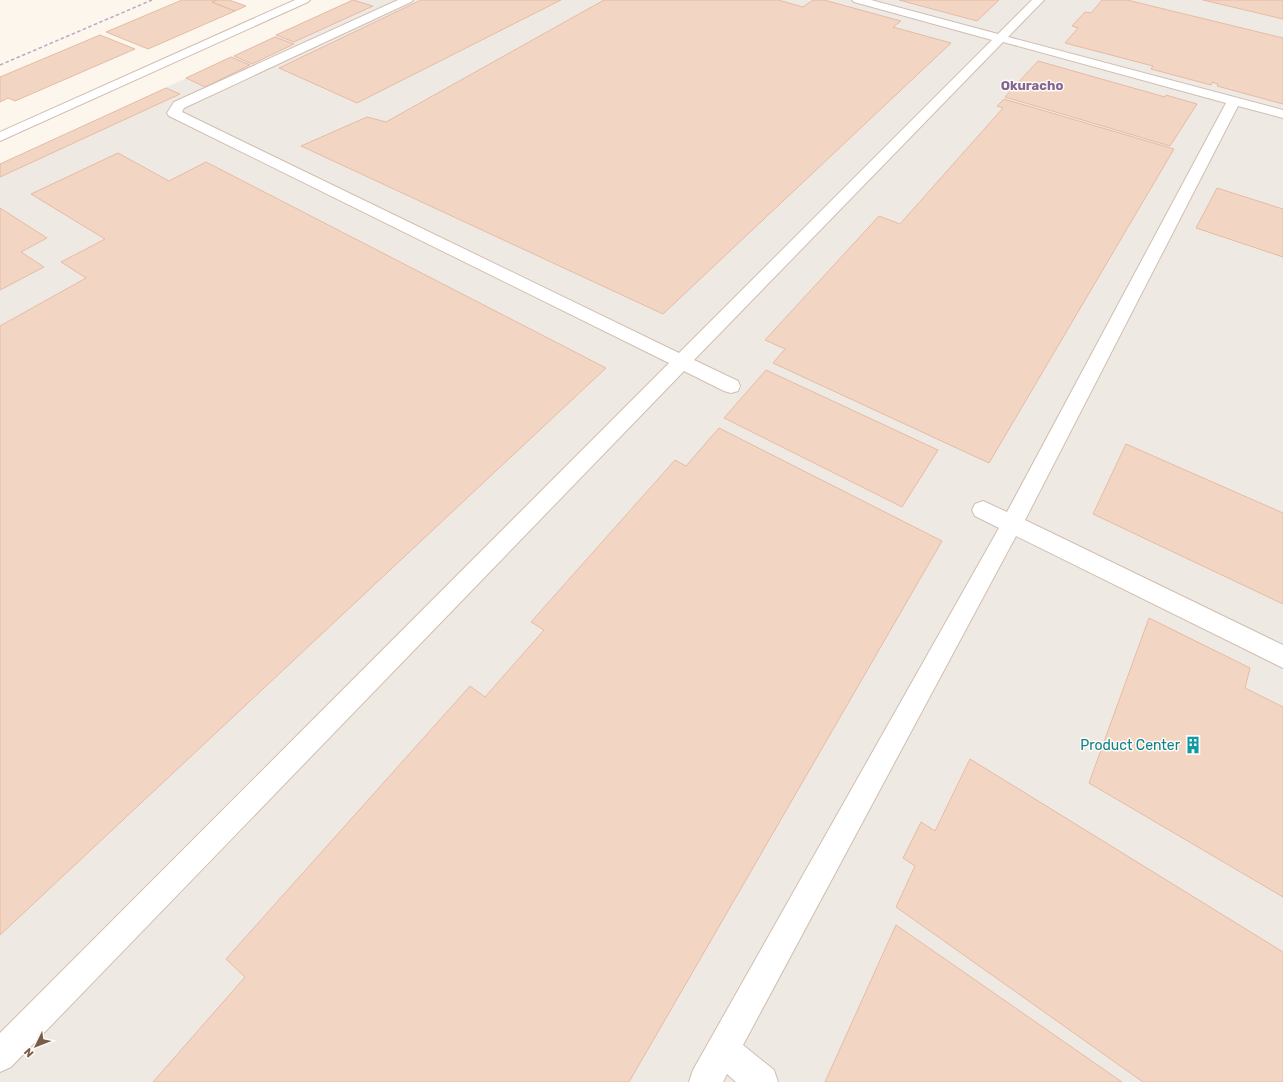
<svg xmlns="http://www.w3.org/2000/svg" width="1283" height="1082" viewBox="0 0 1283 1082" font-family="Rubik,sans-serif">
<rect width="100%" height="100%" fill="#fdf6ec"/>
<!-- industrial -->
<polygon fill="#efe9e4" points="351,0 1283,0 1283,1082 0,1082 0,166"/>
<!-- building -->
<g fill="#f3d5c3" stroke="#e6bba3">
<polygon points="182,0 217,0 212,2 235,11 148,49 106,32"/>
<polygon points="217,0 229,0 246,6 235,11 212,2"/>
<polygon points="353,0 373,6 294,42 276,35"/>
<polygon points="421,0 561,0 357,103 279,68"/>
<polygon points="604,0 778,0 803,7 813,0 824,0 901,21 893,27 951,43 663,314 301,146 367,117 386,122"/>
<polygon points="899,0 999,0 977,21"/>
<polygon points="1102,0 1127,0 1283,38 1283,104 1217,86 1218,84 1212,82 1211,85 1151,69 1153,66 1065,43 1078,28 1072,26 1085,12 1091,13"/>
<polygon points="1203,0 1283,0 1283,19"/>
<polygon points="100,35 135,49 15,101 8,98 0,102 0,77"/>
<polygon points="275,37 294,44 252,64 234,56"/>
<polygon points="231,57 250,65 205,87 186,78"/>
<polygon points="1038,61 1165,97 1166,95 1197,104 1170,146 1005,97"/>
<polygon points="166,88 180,94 0,177 0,164"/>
<polygon points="1004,99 1174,149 989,463 773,363 785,349 765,340 879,216 900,224 1003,108 997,106"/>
<polygon points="118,153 169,181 206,162 606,368 0,935 0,326 86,278 61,262 105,239 31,194"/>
<polygon points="1217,188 1283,209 1283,257 1196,228"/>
<polygon points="0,208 47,238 21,252 44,267 0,290"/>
<polygon points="766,370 938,450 902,507 724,418"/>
<polygon points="719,428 942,541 629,1082 153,1082 245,977 226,959 470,686 485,697 544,630 531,622 675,460 686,466"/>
<polygon points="1126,444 1283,513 1283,604 1093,514"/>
<polygon points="1149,618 1250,668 1245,688 1283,707 1283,897 1089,783"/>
<polygon points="970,759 1283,952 1283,1082 1143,1082 896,907 915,866 903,858 921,822 935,831"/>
<polygon points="896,925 1122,1082 825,1082"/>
</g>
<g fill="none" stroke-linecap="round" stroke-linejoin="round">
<!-- minor casing -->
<g stroke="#d1beb0" stroke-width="2">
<g id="minor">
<polygon points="295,0 310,0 308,2 0,141 0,132"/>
<polygon points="398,0 413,0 411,2 184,108 182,112 679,353 992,40 854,2 852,0 871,0 998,34 1032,0 1044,0 1008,37 1283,110 1283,118 1238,106 1025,520 1283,645 1283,668 1016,536 743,1045 774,1070 778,1082 736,1082 727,1074 723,1082 689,1082 693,1070 999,528 975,516 972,510 975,504 983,501 1007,512 1226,103 1003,42 694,360 738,381 740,386 738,391 731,393 724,391 684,371 11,1067 0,1072 0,1033 669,363 169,116 167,113 174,102"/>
</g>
</g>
<!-- minor -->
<use href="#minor" fill="#fff" fill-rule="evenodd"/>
<!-- rail -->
<polyline stroke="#b9a8c9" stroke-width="1.5" stroke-dasharray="3.5 2.5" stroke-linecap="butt" points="0,65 152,0"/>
</g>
<!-- icons -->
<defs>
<g id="building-bare" transform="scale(1.38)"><path d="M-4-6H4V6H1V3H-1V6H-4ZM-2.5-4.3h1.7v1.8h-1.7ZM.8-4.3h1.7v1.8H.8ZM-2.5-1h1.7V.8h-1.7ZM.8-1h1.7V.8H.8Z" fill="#0f9aa8" stroke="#fffaf3" stroke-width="2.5" paint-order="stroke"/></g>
</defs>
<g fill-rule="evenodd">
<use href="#building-bare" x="1193" y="745"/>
</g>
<g text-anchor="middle" stroke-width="3" stroke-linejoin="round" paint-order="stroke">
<!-- far-neighbourhood labels -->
<g font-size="13" font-weight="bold" fill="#846695" stroke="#fffaf3">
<text x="1032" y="90">Okuracho</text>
</g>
<!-- culture labels -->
<g font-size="14" fill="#0d838f" stroke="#fffaf3" text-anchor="end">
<text x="1180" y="750">Product Center</text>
</g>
</g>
<!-- north arrow -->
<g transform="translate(36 1046) rotate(227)" stroke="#fffaf3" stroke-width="3" paint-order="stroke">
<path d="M0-3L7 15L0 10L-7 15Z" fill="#7a5c4d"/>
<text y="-6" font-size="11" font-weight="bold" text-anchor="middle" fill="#7a5c4d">N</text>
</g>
</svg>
